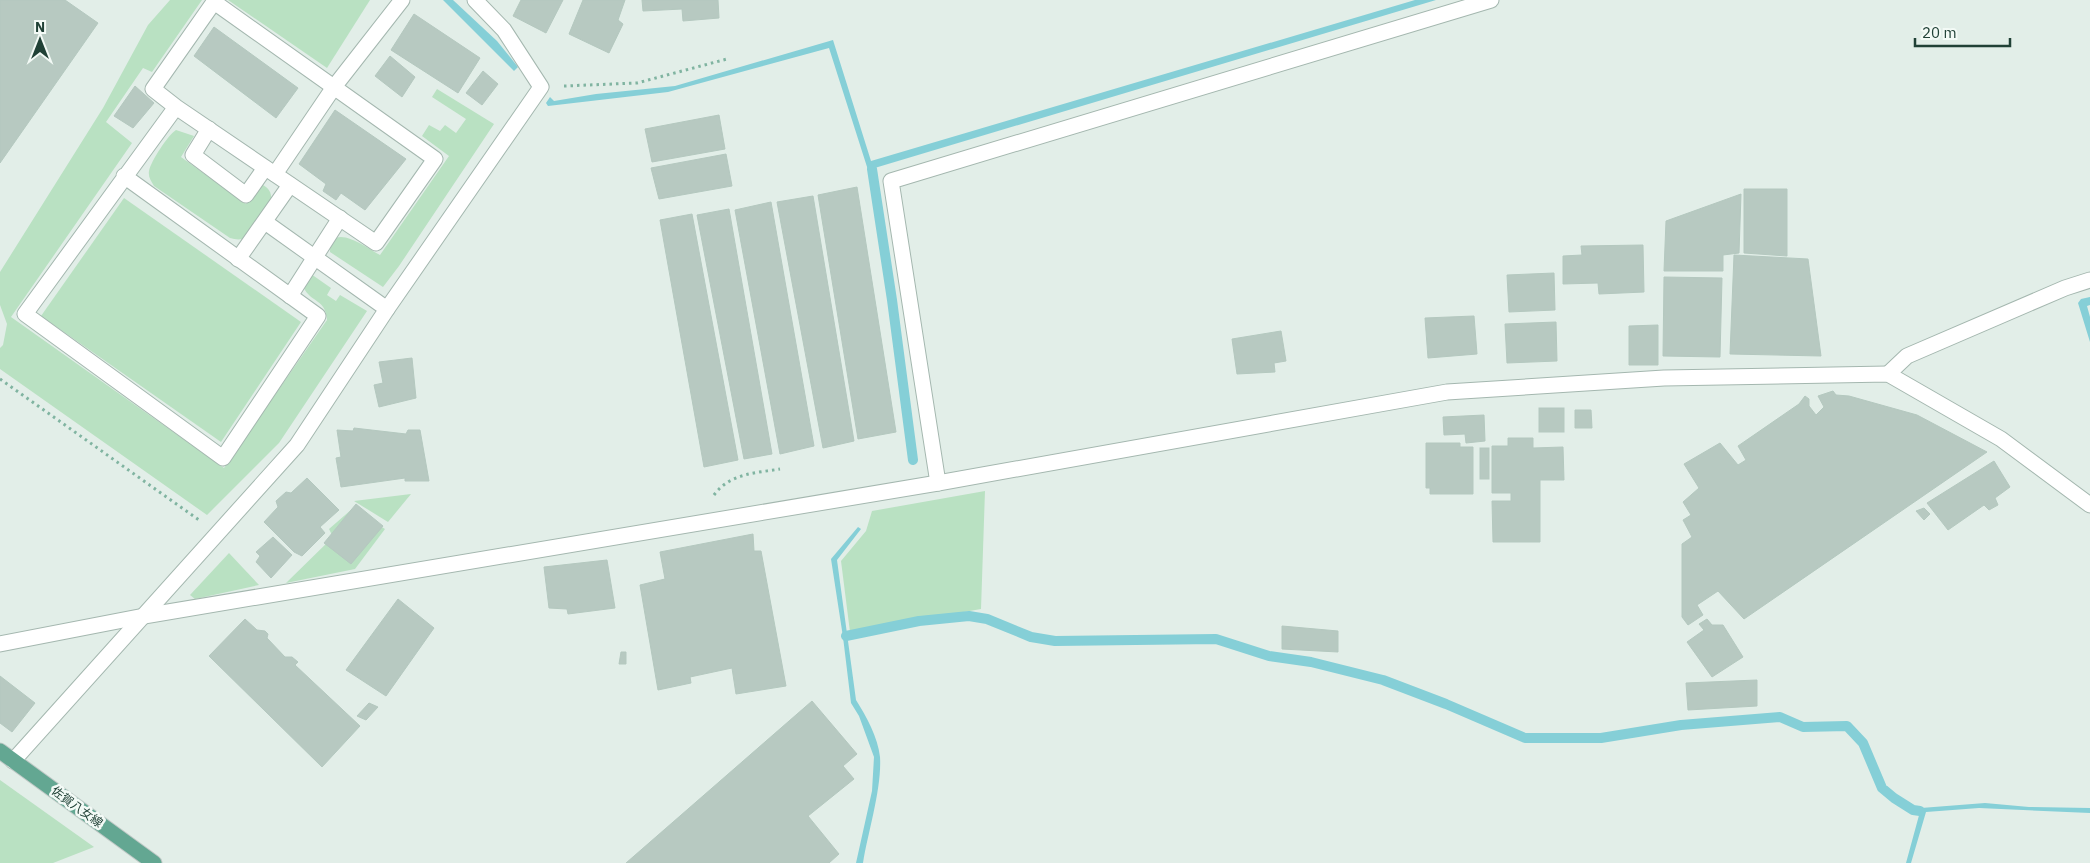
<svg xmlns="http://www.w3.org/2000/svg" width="2090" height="863" viewBox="0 0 2090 863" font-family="'IBM Plex Sans','Noto Sans JP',sans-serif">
<rect width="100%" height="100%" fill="#e2eee8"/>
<!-- green -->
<g fill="#b9e1c2">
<path d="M170 0H202L152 72 143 68 106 122 132 143 11 317 224 468 327 320C326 299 310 302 304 288L311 274 331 288 327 295 336 301 340 295 367 311 279 443 207 515 0 369V348L3 345 7 324 0 305V272L103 108 148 25Z"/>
<polygon points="228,0 370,0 327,68"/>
<path d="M437 89 494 124 399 266 383 287 330 252C330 220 367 248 380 255L449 156 422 136 429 125 440 131 445 125 456 133 466 119 432 97Z"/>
<path d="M176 130 194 136 181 157 246 204 261 184C267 187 272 191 271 199 271 208 250 236 242 239 238 240 234 239 230 238L154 186C151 181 148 177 149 171 151 161 168 135 176 130Z"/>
<polygon points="124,198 301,322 221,442 41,316"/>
<polygon points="985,491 981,609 850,632 841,561 866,531 872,511"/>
<polygon points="411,494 388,522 354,501"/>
<polygon points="352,509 385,529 355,569 286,583 333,537 329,529"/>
<polygon points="229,553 259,585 195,599 190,595"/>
<polygon points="0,780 94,847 53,863 0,863"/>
</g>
<!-- water -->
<g fill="#85cfd7">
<polygon points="443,0 453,0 497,41 518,67 514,71"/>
<polygon points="1415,0 1436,0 868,170 829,48 668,92 548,106 546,103 550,97 554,101 596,94 675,86 833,40 871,161"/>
<polygon points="2090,297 2090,305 2087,306 2090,317 2090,342 2078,303 2081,299"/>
<path d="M858 527 861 529 837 560 856 700C866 716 878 737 880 757 882 788 868 832 863 863H856L872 791 874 757 859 716 851 703 843 637 831 559Z"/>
<polygon points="1985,803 2029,807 2090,808 2090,813 1979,808 1926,812 1911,863 1906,863 1921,808"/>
</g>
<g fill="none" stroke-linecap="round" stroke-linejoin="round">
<!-- stream -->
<g stroke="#85cfd7" stroke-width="10">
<polyline points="872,169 892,300 913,460"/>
<polyline points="846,636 919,621 969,616 987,619 1031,637 1055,641 1216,639 1269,656 1311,662 1383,680 1446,704 1525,738 1601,738 1681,725 1780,717 1803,727 1847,726 1863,743 1882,788 1894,798 1913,810 1920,811"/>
</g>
</g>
<!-- building -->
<g fill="#b7c9c1" stroke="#b4c8bf">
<polygon points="0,0 65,0 98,23 0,163"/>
<polygon points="521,0 563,0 546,33 513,16"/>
<polygon points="583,0 625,0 618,20 623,24 609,53 569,34"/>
<polygon points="642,0 718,0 719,18 683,21 682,9 643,11"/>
<polygon points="414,14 480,58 458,93 391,50"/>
<polygon points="214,27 298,88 276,118 194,56"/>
<polygon points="390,56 415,77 402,97 375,76"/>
<polygon points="483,71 498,84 482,105 466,93"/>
<polygon points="135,86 154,103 133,128 114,116"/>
<polygon points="335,110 406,159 365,210 341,193 336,200 323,191 326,184 299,164"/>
<polygon points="719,115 725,149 652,162 645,129"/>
<polygon points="726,154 732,186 659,199 651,168"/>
<polygon points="857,187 896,432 858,439 818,195"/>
<polygon points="1744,189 1787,189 1787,256 1744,253"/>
<polygon points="1741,194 1739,253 1723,255 1723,271 1664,271 1666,221"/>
<polygon points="813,196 854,441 823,448 777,202"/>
<polygon points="771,202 814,446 780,454 735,210"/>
<polygon points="729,209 772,454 744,459 697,215"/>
<polygon points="692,214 738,460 704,467 660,220"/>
<polygon points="1643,245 1644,292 1599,294 1598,283 1563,284 1563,256 1582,255 1581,246"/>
<polygon points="1734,255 1808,259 1821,356 1730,354"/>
<polygon points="1554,273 1555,310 1509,312 1507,275"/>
<polygon points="1664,277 1722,278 1720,357 1663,356"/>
<polygon points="1474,316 1477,354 1428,358 1425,318"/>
<polygon points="1556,322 1557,361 1507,363 1505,324"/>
<polygon points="1658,325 1658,365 1629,365 1629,326"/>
<polygon points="1281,331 1286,361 1274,363 1275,372 1237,374 1232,339"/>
<polygon points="412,358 416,398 379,407 374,385 383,383 379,362"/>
<polygon points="1833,391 1836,395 1849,396 1917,415 1987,452 1744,619 1718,591 1697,605 1703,615 1688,625 1682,617 1682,544 1692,537 1683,520 1691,515 1683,502 1699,488 1684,464 1720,443 1738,465 1746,460 1738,446 1799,404 1805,396 1809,399 1809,406 1816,415 1824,407 1818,396"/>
<rect x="1539" y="408" width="25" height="24"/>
<polygon points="1575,410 1591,410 1592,428 1575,428"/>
<polygon points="1484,415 1485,441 1466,443 1465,434 1444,435 1443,417"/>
<polygon points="354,428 406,434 408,430 420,430 429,481 405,481 405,478 341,487 336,458 341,457 337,430 353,431"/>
<polygon points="1508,438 1533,438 1533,448 1563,447 1564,480 1540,480 1540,542 1493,542 1492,501 1511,501 1511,493 1492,493 1492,446 1508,446"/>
<polygon points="1426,443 1460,443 1460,447 1473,447 1473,494 1430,494 1430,488 1426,488"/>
<rect x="1480" y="448" width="9" height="31"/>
<polygon points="1994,461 2010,487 1995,498 1998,505 1989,510 1984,505 1948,530 1927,503"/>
<polygon points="307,478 339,510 320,527 325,533 302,556 294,552 264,522 278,507 276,501 286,492 291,493"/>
<polygon points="356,504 383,526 351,564 324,543"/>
<polygon points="1924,508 1930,514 1924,520 1916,511"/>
<polygon points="753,534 754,551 761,551 786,686 736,694 732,668 690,677 691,683 658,690 640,585 665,579 660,552"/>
<polygon points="273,537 292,555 271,578 256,562 260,556 256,552"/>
<polygon points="607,560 615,608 568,614 567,609 549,608 544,567"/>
<polygon points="398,599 434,628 386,696 346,670"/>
<polygon points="245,619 257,630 265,631 268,634 267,638 285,657 292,657 298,662 295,665 360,726 322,767 209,656"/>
<polygon points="1707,619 1712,625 1723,625 1743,657 1712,677 1687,642 1704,630 1699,624"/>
<polygon points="1282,626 1338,631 1338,652 1282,649"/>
<polygon points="621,652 626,652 626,664 619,664"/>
<polygon points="0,676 35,703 12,732 0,723"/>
<polygon points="1757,680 1757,706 1688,710 1686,683"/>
<polygon points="812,701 857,754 843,766 854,779 808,816 839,854 829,863 626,863"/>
<polygon points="369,703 378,707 366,720 357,716"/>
</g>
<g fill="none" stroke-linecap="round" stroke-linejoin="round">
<!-- minor casing -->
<g stroke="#a4b7af" stroke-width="17">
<g id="minor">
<polyline points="209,129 193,155 246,195 265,168"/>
<polyline points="275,174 334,87 402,0"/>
<polyline points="124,176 318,316 223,458 25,314 176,107 376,243 435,159 214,2 153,89 176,107"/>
<polyline points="265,222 387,309"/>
<polyline points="238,259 290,185"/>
<polyline points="290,296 340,218"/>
<polyline points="1888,374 1907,356 2065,288 2090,280"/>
<polyline points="938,483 891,181 1491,0"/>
<polyline points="0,644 144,616 938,483 1447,392 1664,378 1888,374 2001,439 2090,505"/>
<polyline points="13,761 297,445 387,309 541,87 504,30 475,0"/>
</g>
</g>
<!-- major casing -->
<g stroke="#c1cac7" stroke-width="17">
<polyline id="major" points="0,751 154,863"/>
</g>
<!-- path -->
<g stroke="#80b4a1" stroke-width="3" stroke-dasharray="2.5 4" stroke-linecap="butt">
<polyline points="564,86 637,83 727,59"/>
<polyline points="0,379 199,520"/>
<path d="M714 495C730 473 756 473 780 469"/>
</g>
<!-- minor -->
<use href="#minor" stroke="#fff" stroke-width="15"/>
<!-- major -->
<use href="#major" stroke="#63a792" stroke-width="15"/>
</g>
<g text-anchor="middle" stroke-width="5" stroke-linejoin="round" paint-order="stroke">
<!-- street labels -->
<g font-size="12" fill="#204136" stroke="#f3faf6">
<text transform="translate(77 807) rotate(36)" y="4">佐賀八女線</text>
</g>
</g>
<!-- north arrow -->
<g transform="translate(40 40)" stroke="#f3faf6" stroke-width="4" paint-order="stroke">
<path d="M0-4L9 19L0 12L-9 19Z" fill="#204136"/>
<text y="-8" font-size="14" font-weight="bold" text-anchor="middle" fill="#204136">N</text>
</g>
<!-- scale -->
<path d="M1915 38v8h95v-8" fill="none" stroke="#204136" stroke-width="2.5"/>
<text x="1922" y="38" font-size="15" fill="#204136" stroke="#f3faf6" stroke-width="4" paint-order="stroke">20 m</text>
</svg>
